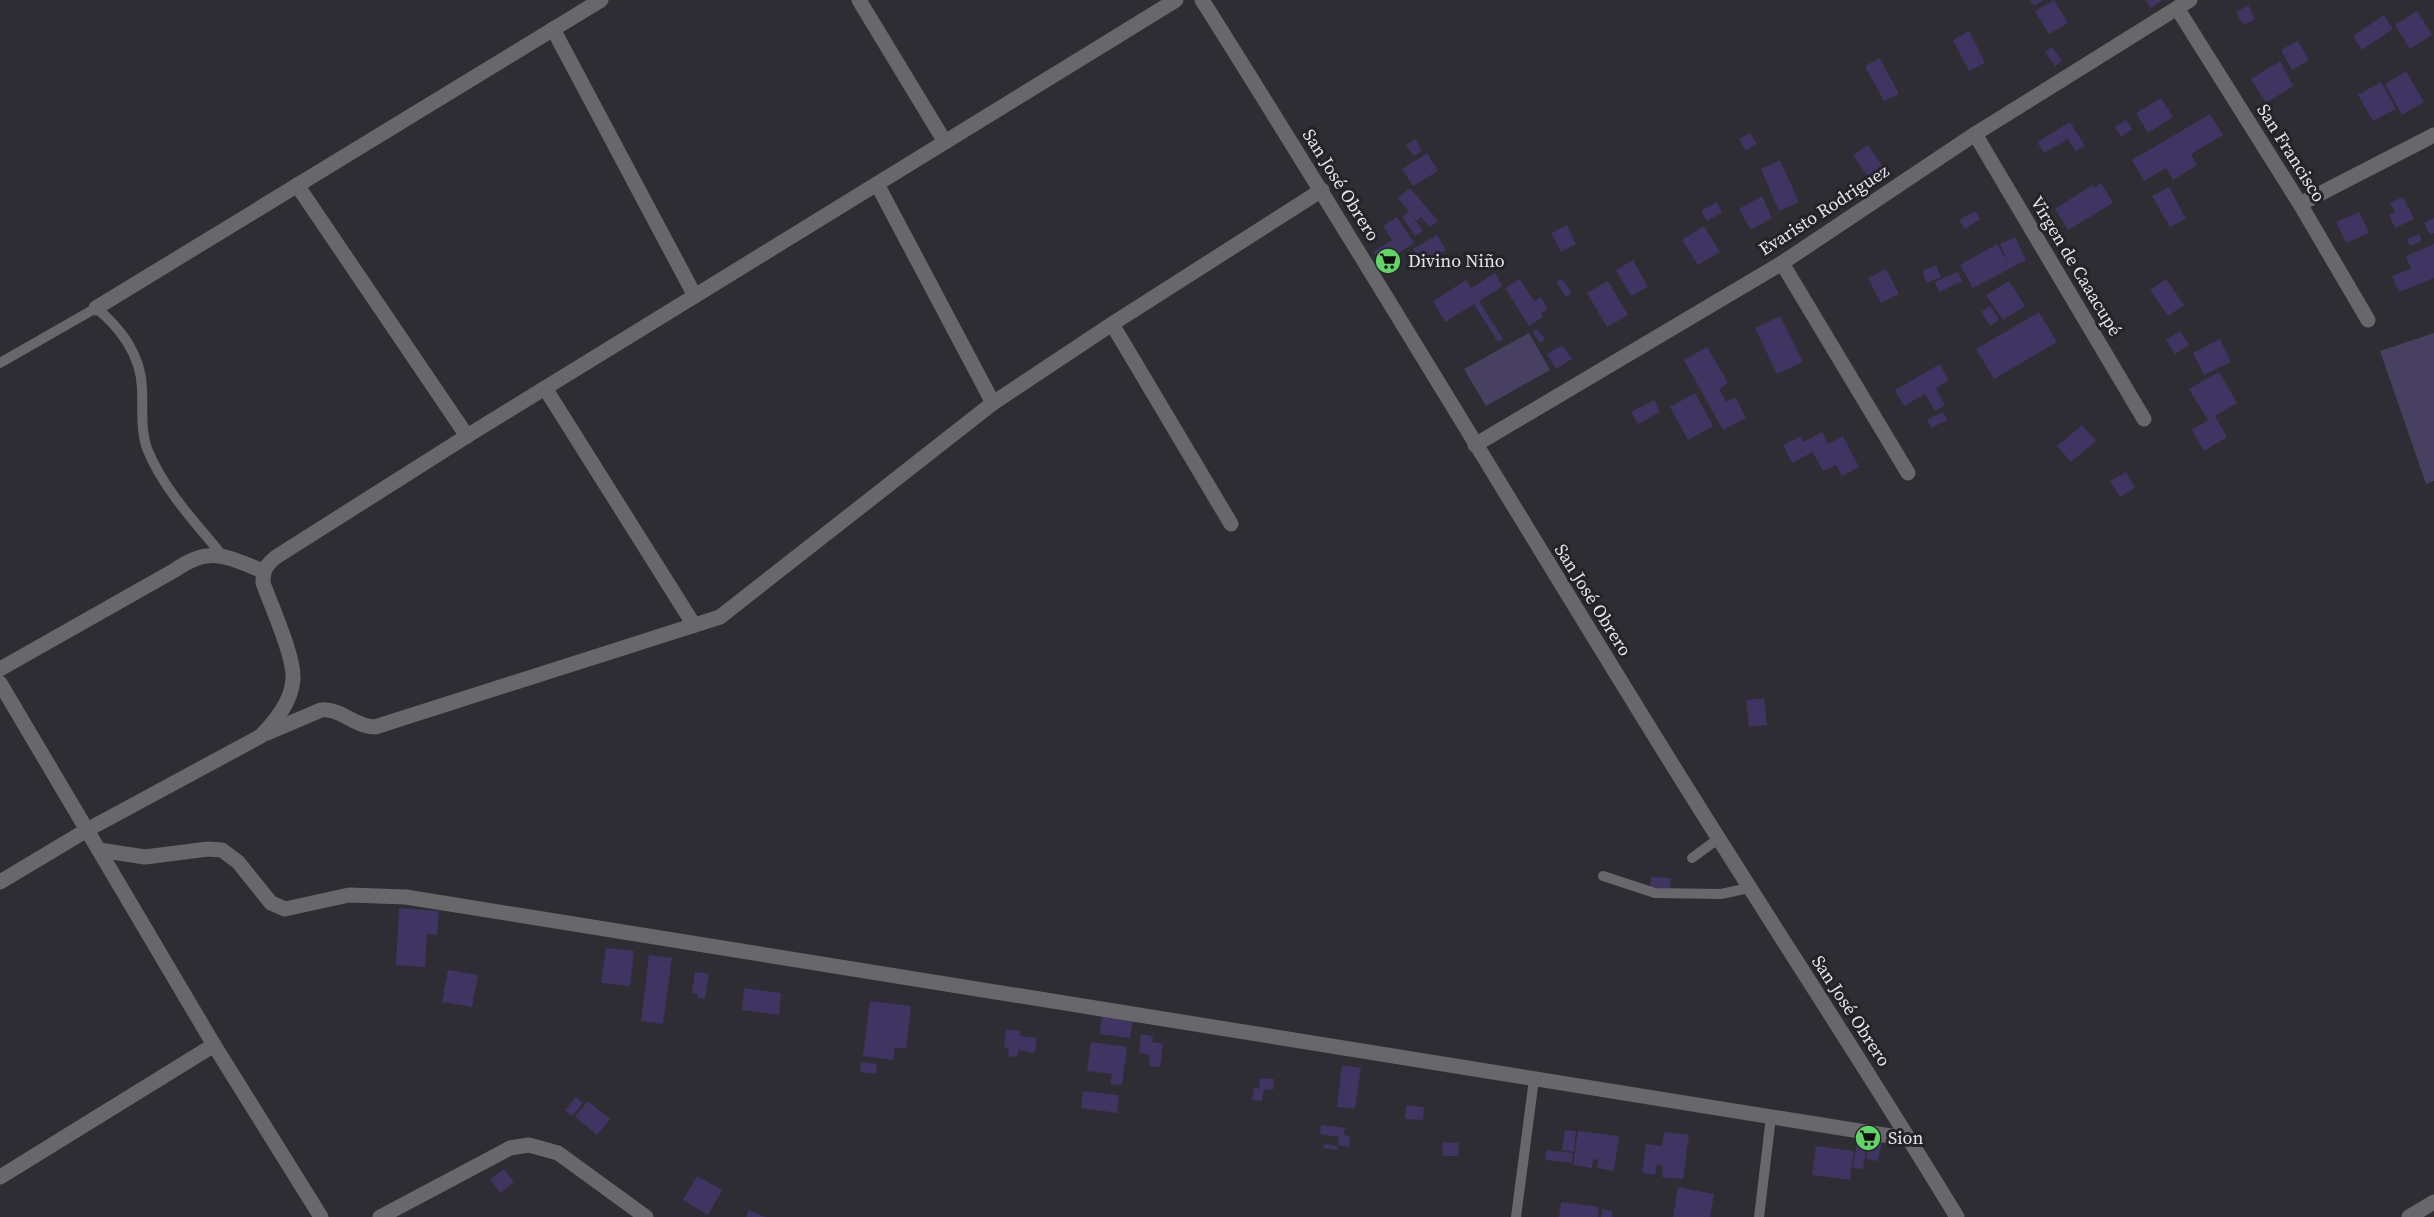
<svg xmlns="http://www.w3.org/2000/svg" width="2434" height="1217" viewBox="0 0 2434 1217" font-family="'Source Serif 4',serif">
<rect width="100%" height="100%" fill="#2e2d33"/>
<!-- green -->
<g fill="#484061">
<polygon points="1529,333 1550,370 1486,406 1464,369"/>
<polygon points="2434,333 2434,481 2426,484 2380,351"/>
</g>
<!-- building -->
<g fill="#403462">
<polygon points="2030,0 2044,0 2034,6"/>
<polygon points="2054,0 2068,23 2049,34 2035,11"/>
<polygon points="2145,0 2163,0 2151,8"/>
<polygon points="2248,5 2255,19 2243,25 2236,12"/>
<polygon points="2417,11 2432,35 2410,49 2395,25"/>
<polygon points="2384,15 2393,29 2362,50 2353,36"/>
<polygon points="1969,31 1985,63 1969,71 1953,40"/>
<polygon points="2298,41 2309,60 2292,70 2281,50"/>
<polygon points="2052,47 2062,61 2055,66 2045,52"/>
<polygon points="1880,58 1899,94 1884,101 1865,66"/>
<polygon points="2280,61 2293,86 2266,103 2251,79"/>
<polygon points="2406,71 2424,102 2402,115 2385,84"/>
<polygon points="2381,82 2396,109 2373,121 2358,95"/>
<polygon points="2161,98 2173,117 2148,133 2136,113"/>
<polygon points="2210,114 2223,135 2191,154 2197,165 2173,180 2166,168 2144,181 2132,160"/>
<polygon points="2126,120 2132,129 2121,137 2115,127"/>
<polygon points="2070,122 2085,146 2075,151 2068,139 2044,153 2037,142"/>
<polygon points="1750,133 1757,144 1746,151 1739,139"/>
<polygon points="1415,139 1422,151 1414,156 1406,145"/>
<polygon points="1868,145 1884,169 1869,178 1853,155"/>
<polygon points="1427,153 1438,171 1413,186 1402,169"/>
<polygon points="1780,160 1799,202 1779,211 1761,169"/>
<polygon points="2101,183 2113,203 2068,230 2055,209 2092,185 2094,188"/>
<polygon points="2169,187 2186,219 2170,227 2152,196"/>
<polygon points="1410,188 1438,221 1430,227 1421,217 1417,221 1410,213 1423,231 1415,236 1402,216 1409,212 1398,198"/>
<polygon points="1762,196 1772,218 1751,230 1739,209"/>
<polygon points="2403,197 2414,219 2395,228 2389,215 2395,212 2390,203"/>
<polygon points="1717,202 1722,212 1707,221 1701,211"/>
<polygon points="1975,211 1980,219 1965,229 1959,220"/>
<polygon points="2359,212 2369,233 2346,243 2336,222"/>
<polygon points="1397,217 1414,243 1382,264 1373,252 1392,240 1383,226"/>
<polygon points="2434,218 2434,233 2430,235 2424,223"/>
<polygon points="1567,225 1576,244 1561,252 1551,233"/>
<polygon points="1704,226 1720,252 1698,265 1682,240"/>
<polygon points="2419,234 2422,241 2410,246 2407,239"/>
<polygon points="1437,235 1446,250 1422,264 1413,249"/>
<polygon points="2015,237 2026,260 1973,288 1960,265 1997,244 2008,263 2000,244"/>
<polygon points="2434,244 2434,278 2399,292 2392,276 2411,269 2406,256"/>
<polygon points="1633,260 1648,287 1631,296 1616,270"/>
<polygon points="1936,265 1941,277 1927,283 1922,271"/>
<polygon points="1886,269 1899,294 1881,303 1868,278"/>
<polygon points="1958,272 1962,281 1939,292 1935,282"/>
<polygon points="1495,273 1503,286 1479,301 1503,339 1498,342 1474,304 1445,322 1433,301 1466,280 1471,288"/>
<polygon points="1520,279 1534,301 1541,297 1548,309 1541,313 1543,317 1529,326 1505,288"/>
<polygon points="1562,279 1572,293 1566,297 1556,282"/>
<polygon points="2166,279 2184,305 2168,316 2150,290"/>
<polygon points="1608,281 1628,315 1607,327 1587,293"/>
<polygon points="2009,281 2025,306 2003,320 1986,295"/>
<polygon points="1990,306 1999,320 1990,326 1981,312"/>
<polygon points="2039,312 2057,342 1994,379 1976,349"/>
<polygon points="1780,316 1803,362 1777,374 1755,328"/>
<polygon points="1537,329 1545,339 1540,343 1532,332"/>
<polygon points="2180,331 2189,345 2175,354 2166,340"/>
<polygon points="2220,339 2231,362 2204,375 2193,353"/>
<polygon points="1562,345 1572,359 1556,369 1547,354"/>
<polygon points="1707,347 1728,383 1719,389 1726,402 1735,397 1746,418 1723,430 1684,360"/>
<polygon points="1940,364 1949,380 1936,388 1945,405 1935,411 1925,394 1904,406 1895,390"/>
<polygon points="2219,372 2237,403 2215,416 2227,437 2204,451 2192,430 2208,420 2189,389"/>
<polygon points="1695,393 1713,426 1688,440 1670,407"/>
<polygon points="1654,400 1660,412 1638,424 1631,412"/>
<polygon points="1943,412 1947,420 1931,428 1927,420"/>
<polygon points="2082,425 2096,441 2071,462 2057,446"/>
<polygon points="1822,432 1828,444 1843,436 1859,467 1842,476 1836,465 1823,471 1813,452 1792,463 1783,445 1801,436 1803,442"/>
<polygon points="2126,472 2135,488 2120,497 2110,481"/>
<polygon points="1764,698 1767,725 1749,727 1746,700"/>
<polygon points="1651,877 1671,878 1670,889 1650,888"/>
<polygon points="399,908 439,911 437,935 427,934 425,967 396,965"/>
<polygon points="606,948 634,951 630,986 601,983"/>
<polygon points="649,955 672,958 663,1024 641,1021"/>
<polygon points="448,970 478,975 472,1007 442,1002"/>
<polygon points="695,972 709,974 705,999 697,998 698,994 692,993"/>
<polygon points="744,988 781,993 779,1015 742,1010"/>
<polygon points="870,1001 911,1006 906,1049 895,1047 893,1060 863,1056"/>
<polygon points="1102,1015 1133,1019 1130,1038 1100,1034"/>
<polygon points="1006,1029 1021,1031 1020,1036 1037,1038 1035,1053 1018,1050 1017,1057 1008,1056 1009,1048 1004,1047"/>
<polygon points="1141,1034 1153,1036 1152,1042 1163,1044 1160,1067 1149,1066 1150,1055 1139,1053"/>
<polygon points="1091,1042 1127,1047 1122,1085 1110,1084 1112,1074 1087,1071"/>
<polygon points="861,1062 877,1064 876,1074 860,1072"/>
<polygon points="1342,1065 1361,1068 1355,1109 1337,1107"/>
<polygon points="1260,1078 1274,1079 1273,1090 1264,1089 1262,1101 1252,1100 1254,1087 1259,1088"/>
<polygon points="1083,1091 1119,1095 1117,1113 1081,1108"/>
<polygon points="576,1097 583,1103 572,1116 565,1110"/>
<polygon points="588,1101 610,1119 597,1135 575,1117"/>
<polygon points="1406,1105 1424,1107 1423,1120 1405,1119"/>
<polygon points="1321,1125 1345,1128 1344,1135 1350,1136 1349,1147 1338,1145 1339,1137 1320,1134"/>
<polygon points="1565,1130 1576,1131 1574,1152 1562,1150"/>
<polygon points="1578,1131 1619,1136 1614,1171 1597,1168 1598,1160 1593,1159 1592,1168 1573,1165"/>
<polygon points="1664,1132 1689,1135 1683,1179 1662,1177 1663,1167 1660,1165 1657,1165 1655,1175 1642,1173 1646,1144 1662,1146"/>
<polygon points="1870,1139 1882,1141 1878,1161 1866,1159"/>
<polygon points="1443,1142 1459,1143 1458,1156 1442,1156"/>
<polygon points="1857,1142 1867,1144 1863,1169 1853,1168"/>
<polygon points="1324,1144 1337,1146 1337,1150 1323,1148"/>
<polygon points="1816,1146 1854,1151 1850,1180 1812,1175"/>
<polygon points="1546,1150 1573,1153 1572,1163 1545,1160"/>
<polygon points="504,1169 514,1182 500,1193 490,1179"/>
<polygon points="697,1176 722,1190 708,1215 683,1200"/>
<polygon points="1678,1187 1714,1194 1710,1217 1673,1217"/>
<polygon points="1561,1202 1599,1207 1598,1217 1559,1217"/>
<polygon points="1602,1209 1612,1211 1612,1217 1601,1217"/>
<polygon points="749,1210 765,1217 746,1217"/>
</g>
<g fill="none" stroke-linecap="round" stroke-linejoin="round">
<!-- lane -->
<g stroke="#68676a" stroke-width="10">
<path d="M0 363 96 308C120 327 141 355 142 388 143 409 140 431 148 451 165 491 195 522 222 555"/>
<polyline points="1692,858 1718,839"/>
<polyline points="1603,876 1655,893 1721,894 1749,888"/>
<polyline points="1516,1217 1534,1079"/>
<polyline points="1759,1217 1771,1117"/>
</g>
<!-- street -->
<g stroke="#68676a" stroke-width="15">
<polyline points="859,0 945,142"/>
<path d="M1202 0C1358 247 1508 499 1662 748 1759 905 1861 1059 1957 1217"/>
<polyline points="2177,8 2300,204 2368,320"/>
<polyline points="553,29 695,296"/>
<polyline points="1975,134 2144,419"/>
<polyline points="877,184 993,403"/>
<polyline points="297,185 467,436"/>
<polyline points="2300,204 2434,135"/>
<polyline points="1782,263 1908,473"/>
<polyline points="96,308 601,0"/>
<polyline points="1112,324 1231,524"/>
<polyline points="545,388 694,625"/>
<polyline points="1475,445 1782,263 1975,134 2190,0"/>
<path d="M0 669 175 570C210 545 227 557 263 571"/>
<polyline points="0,683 214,1045 321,1217"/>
<path d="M267 733 321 710C341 708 355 727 375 727L720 617 993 403 1112 324 1322 190"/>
<polyline points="99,850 145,857 208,849 222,850 238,862 271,903 285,909 349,895 406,897 1909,1139"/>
<path d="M0 882 87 830 261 736C276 720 291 702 293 680 295 658 271 605 263 583 263 570 266 565 276 557L467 436 1176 0"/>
<polyline points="0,1177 214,1045"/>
<polyline points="380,1217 510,1148 529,1145 558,1153 646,1217"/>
<polyline points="2409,1217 2434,1202"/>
</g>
</g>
<!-- icons -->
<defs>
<g id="supermarket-disc" transform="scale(1.35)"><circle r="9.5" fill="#63d468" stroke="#242329"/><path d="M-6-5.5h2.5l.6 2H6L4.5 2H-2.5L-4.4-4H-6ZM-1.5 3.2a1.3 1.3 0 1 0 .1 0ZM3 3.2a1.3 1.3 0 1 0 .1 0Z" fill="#111"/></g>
</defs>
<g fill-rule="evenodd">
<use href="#supermarket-disc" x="1388" y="261"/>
<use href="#supermarket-disc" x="1868" y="1138"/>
</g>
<g text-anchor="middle" stroke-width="6" stroke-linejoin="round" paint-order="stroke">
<!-- street labels -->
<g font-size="18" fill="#e6e5e9" stroke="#242329">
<text transform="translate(2291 153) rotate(58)" y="6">San Francisco</text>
<text transform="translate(1341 185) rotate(58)" y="6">San José Obrero</text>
<text transform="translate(1824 210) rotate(-33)" y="6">Evaristo Rodriguez</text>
<text transform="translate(2076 266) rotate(59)" y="6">Virgen de Caaacupé</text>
<text transform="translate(1593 600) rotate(58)" y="6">San José Obrero</text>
<text transform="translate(1851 1011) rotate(57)" y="6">San José Obrero</text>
</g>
<!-- poi labels -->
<g font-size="18" fill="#e6e5e9" stroke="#242329" text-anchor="start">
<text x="1408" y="267">Divino Niño</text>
<text x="1888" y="1144">Sion</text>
</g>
</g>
</svg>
